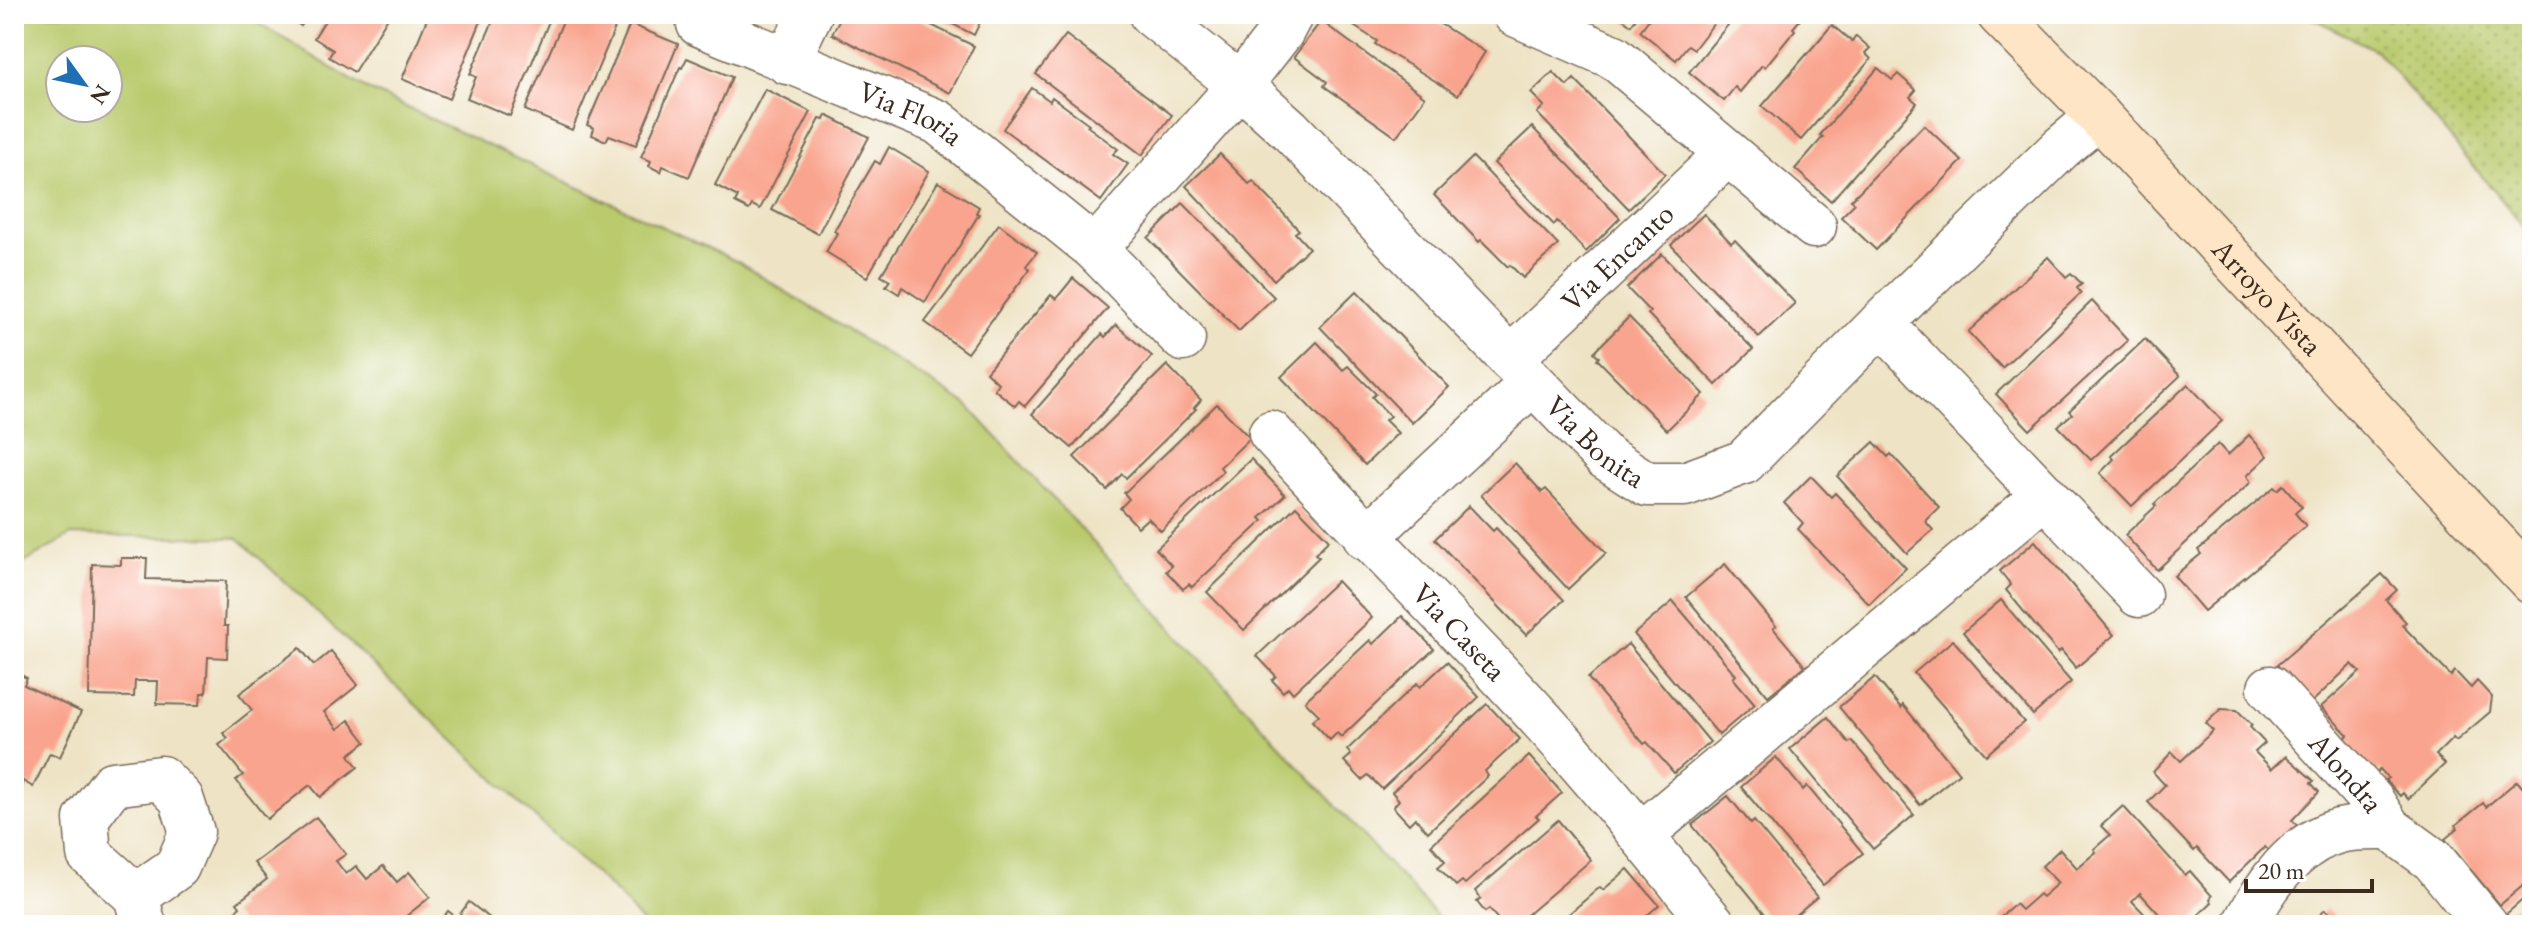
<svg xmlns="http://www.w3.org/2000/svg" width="2546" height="939" viewBox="0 0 2546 939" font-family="'EB Garamond',serif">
<defs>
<pattern id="park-dots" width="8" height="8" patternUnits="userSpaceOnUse" patternTransform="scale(2)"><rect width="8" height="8" fill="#baca6d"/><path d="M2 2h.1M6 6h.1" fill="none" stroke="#98a459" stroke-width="1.8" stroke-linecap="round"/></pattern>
</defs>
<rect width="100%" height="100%" fill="#fff"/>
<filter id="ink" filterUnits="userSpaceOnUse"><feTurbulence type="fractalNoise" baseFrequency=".0125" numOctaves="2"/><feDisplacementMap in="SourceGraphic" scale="16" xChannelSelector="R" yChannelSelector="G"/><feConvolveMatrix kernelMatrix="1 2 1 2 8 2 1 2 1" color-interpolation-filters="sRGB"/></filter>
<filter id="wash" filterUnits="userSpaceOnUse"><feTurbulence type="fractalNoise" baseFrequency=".006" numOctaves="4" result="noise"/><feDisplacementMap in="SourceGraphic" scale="32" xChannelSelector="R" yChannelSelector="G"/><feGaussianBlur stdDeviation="1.8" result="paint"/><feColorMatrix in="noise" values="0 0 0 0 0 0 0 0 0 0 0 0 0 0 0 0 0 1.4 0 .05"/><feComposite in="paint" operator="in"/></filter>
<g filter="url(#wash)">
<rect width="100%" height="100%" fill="#eee3c5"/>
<!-- grass -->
<path fill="#baca6d" stroke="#7a7a46" stroke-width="2" fill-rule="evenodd" d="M14 14H244L365 88 738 262 967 405 1445 925H644L618 895 238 538 71 535 14 569ZM108 60V108H60V60Z"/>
<!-- park -->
<polygon fill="url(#park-dots)" stroke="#7a7a46" stroke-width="2" points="2305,14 2532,14 2532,236 2377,51"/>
<g id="blocks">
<!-- building -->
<g fill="#f9a48e">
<polygon points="271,14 310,14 301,26 286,15 282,22"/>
<polygon points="329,14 390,14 354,72 329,57 333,50 314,38"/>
<polygon points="429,14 484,14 449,99 402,79"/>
<polygon points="496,14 552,14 510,116 467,98 476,77 470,74"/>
<polygon points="566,14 614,14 620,16 572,130 525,110"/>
<polygon points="842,14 909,14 974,46 950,93 832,34"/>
<polygon points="933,14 984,14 974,35"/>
<polygon points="1354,14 1424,14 1485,52 1458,95 1375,44 1377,41 1349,23"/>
<polygon points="1617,14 1639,14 1631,25"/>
<polygon points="1653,14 1721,14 1694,49 1688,45 1676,60 1640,31"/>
<polygon points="1737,14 1805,14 1793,28 1795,30 1765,67 1762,65 1740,92 1735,87 1724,101 1689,72"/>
<polygon points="1321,21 1425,97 1396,137 1324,86 1327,82 1294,57"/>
<polygon points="630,24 678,44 636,145 609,135 606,141 592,135 594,128 587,125"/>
<polygon points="1832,25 1852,42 1856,36 1870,48 1865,53 1871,59 1801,140 1762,106"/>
<polygon points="1066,35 1172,115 1142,155 1036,74"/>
<polygon points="687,58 732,77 689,177 663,166 661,172 649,166 651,161 641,157 680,67 682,68"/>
<polygon points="1878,68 1892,80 1898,74 1916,90 1910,97 1917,103 1831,201 1795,169 1823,137 1820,135"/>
<polygon points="1553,72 1567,86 1574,79 1665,174 1629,209 1537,113 1544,106 1531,93"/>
<polygon points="1032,88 1050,101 1052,97 1089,124 1087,126 1118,149 1113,154 1128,164 1101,201 1003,129"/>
<polygon points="765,89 811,112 760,209 752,205 749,210 735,203 738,197 715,185"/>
<polygon points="826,115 869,137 818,234 772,210 820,119 824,120"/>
<polygon points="1924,125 1962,161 1876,250 1841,217 1855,203 1851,200"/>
<polygon points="1532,127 1620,218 1586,252 1557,221 1554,225 1494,163"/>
<polygon points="889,147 929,171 867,277 826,252 837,233 834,231 875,161 880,164"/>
<polygon points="1220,154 1249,184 1253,181 1299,230 1295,233 1309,248 1274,280 1186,186"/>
<polygon points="1473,157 1558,245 1523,278 1510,265 1508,267 1481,240 1479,242 1434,195"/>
<polygon points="938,182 979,207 976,213 979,214 925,302 902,287 899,294 886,286 890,280 881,275"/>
<polygon points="1183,203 1274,297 1239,331 1148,238"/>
<polygon points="1704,214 1731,243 1735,240 1795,303 1759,337 1671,245"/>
<polygon points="999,224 1037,252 1026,266 1030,269 967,353 925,322"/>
<polygon points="1662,254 1753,349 1716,385 1648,314 1650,312 1627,288"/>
<polygon points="2048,257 2066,277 2071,273 2082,284 2077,288 2081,293 2002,368 1968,332"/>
<polygon points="1073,278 1108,308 1025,406 1019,401 1015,406 994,389 998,383 986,372 1051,295 1056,299"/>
<polygon points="1357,291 1449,387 1412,423 1320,327"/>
<polygon points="2092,301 2128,340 2030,430 1996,394"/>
<polygon points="1629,317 1704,394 1667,430 1597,359 1599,357 1594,352"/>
<polygon points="1116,325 1152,356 1072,448 1032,414 1102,334 1105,337"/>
<polygon points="2145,339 2180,376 2091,460 2058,426 2072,414 2069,411"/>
<polygon points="1317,342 1343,370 1348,366 1376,394 1372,397 1390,416 1385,420 1398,433 1365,465 1281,377"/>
<polygon points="1167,365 1201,400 1194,408 1196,409 1126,478 1122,474 1107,490 1074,457"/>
<polygon points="2188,384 2222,421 2132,506 2100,473 2114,459 2111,456"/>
<polygon points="1217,404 1250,438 1220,467 1223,471 1161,531 1148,518 1138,527 1120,508 1129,499 1124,493"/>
<polygon points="2249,435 2268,456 2247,476 2251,482 2157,570 2125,535 2156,506 2154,504 2218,444 2228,455"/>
<polygon points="1874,442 1888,457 1891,454 1939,507 1925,521 1933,530 1907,553 1837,476"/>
<polygon points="1251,459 1285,495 1260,518 1263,521 1192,587 1189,584 1183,589 1166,571 1172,566 1156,549"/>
<polygon points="1515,463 1542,492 1546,489 1606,553 1568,589 1481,495"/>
<polygon points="1811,476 1831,497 1835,493 1906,568 1869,604 1798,529 1803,523 1784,503"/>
<polygon points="2283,485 2302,507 2295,513 2306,526 2204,611 2174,576 2201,554 2198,550 2274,487 2277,490"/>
<polygon points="1296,506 1329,540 1315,554 1319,557 1244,630 1207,592"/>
<polygon points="1469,506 1493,531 1496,528 1564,600 1526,635 1435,539"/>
<polygon points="2035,541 2114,635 2076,668 2061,650 2058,653 2006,590 2011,585 2000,571"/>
<polygon points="121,558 147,558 146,579 226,581 224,626 228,626 227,658 208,657 206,693 201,693 200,705 157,704 158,681 135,681 134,697 89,696 92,564 121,565"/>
<polygon points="1725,564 1776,626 1773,628 1805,666 1768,696 1686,597"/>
<polygon points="2382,574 2397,590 2386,600 2406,622 2402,625 2451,676 2455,671 2471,688 2477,681 2492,697 2490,712 2456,741 2453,738 2436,755 2445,764 2408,799 2403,793 2400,796 2385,780 2388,778 2380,769 2375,775 2343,741 2348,735 2321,707 2360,672 2352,664 2312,702 2277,665"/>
<polygon points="1337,581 1372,618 1293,693 1288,687 1283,692 1272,680 1276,676 1257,656"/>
<polygon points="2001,600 2071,682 2033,715 1963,632"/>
<polygon points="1673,601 1736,675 1733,678 1755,704 1719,735 1634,634"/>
<polygon points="1402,616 1434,649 1341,737 1337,733 1330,740 1312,721 1319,715 1305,701 1370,640 1373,644"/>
<polygon points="1953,640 2024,722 1986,755 1914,673"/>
<polygon points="1628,644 1710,742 1674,773 1647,742 1644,744 1588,678"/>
<polygon points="300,648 314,665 331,651 358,685 324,712 338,729 349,720 366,742 349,755 358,767 320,797 310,785 267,819 236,780 243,775 219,745 228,738 223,733 252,710 239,694"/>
<polygon points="1447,662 1479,697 1382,789 1368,775 1362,780 1344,761 1351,755 1347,750 1417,683 1420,687"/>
<polygon points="14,672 27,678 24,685 81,712 60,757 50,753 33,787 23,781 21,788 14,785"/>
<polygon points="1875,677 1901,708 1903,705 1959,773 1920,805 1839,707"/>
<polygon points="1487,704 1520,739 1485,771 1488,776 1428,832 1415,818 1409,824 1393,807 1399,800 1392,792"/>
<polygon points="2221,709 2237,710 2252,725 2250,727 2265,743 2255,752 2272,769 2286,756 2314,781 2311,783 2319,792 2292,820 2297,825 2269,851 2265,847 2229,882 2197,848 2194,851 2148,802 2165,785 2153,772 2172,752 2181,761 2213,731 2206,723"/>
<polygon points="1828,717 1849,743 1852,741 1914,815 1873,849 1790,749"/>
<polygon points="1529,756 1562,793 1536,816 1539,818 1465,884 1462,881 1456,886 1438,867 1445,861 1431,845"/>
<polygon points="1776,757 1803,790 1807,786 1863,853 1823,885 1741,787"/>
<polygon points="2517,781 2524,789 2532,782 2532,878 2500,905 2445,839 2458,828 2456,825 2483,803 2486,807"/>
<polygon points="1728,796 1751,824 1754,821 1817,897 1783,925 1774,925 1692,825"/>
<polygon points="2123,806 2185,875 2190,871 2212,896 2210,899 2212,902 2188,925 2169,925 2140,893 2132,901 2155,925 2000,925 2000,918 2015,904 2021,910 2039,894 2042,897 2058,883 2042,866 2060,849 2077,868 2096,852 2094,849 2110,835 2101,826"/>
<polygon points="316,817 346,854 336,861 346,874 356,866 367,879 383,866 397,882 409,872 430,897 395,925 242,925 232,914 240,907 237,903 267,879 254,863"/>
<polygon points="1558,820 1591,860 1515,925 1503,925 1489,909 1485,912 1477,902 1481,899 1475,891"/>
<polygon points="1628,869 1659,905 1636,925 1556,925 1600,887 1603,890"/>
<polygon points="2532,892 2532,925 2516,925 2506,914"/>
<polygon points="469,902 491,919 486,925 438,925 448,911 457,918"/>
<polygon points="2325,909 2337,919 2341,915 2351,925 2309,925"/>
</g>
</g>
</g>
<g filter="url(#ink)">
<use href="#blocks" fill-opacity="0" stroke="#7a6b58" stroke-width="2"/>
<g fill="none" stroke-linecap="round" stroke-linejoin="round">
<!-- street casing -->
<g stroke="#7a6b58" stroke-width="47">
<g id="street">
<path id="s1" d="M1151 14 1240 85 1289 129 1605 457 1647 484H1685L1744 462 1881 323 2061 148 2099 116"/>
<polyline points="1515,14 1614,57 1814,226"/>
<path id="s2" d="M699 24 938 122 1095 249 1183 339"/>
<polyline points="787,62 810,14"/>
<polyline points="1095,249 1240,85 1282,31 1291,14"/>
<polyline points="1881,323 2139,595"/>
<path id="s3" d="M1510 359 1727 154"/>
<path id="s4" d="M1271 433C1350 520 1433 603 1513 689 1584 764 1649 845 1714 925"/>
<polyline points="1366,538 1532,383"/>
<path id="s5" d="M2270 688 2371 800 2389 828 2433 860 2486 925"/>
<polyline points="1641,835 2045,495"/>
<polyline points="136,896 177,867 192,832 181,798 161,778 112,784 86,819 89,854 136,896 144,925"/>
<path d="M2245 925C2265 886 2294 843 2339 831 2354 827 2373 828 2389 828"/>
</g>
</g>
<!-- secondary casing -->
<g stroke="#7a6b58" stroke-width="47">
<g id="secondary">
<path id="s6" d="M1999 14 2099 116 2532 582"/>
</g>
</g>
<!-- street -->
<use href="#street" stroke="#fff" stroke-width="44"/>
<!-- secondary -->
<use href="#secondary" stroke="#fde5c5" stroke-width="44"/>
</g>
</g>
<g text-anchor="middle" stroke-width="8" stroke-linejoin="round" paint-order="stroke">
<!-- street labels -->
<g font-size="30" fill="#3b2a1e" stroke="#fff">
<text dy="10" stroke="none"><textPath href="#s2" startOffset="230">Via Floria</textPath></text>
<text dy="10" stroke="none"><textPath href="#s3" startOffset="148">Via Encanto</textPath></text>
<text dy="10" stroke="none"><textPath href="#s6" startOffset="390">Arroyo Vista</textPath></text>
<text dy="10" stroke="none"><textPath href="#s1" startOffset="618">Via Bonita</textPath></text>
<text dy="10" stroke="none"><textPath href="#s4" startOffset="274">Via Caseta</textPath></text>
<text dy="10" stroke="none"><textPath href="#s5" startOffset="114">Alondra</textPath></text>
</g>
</g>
<!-- margin -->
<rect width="2546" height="939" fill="none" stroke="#fff" stroke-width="48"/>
<!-- north arrow -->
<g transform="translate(84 84) rotate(123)"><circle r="38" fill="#ffffff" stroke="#b1aaa5" stroke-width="2"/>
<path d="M0-6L14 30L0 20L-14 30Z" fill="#1f6fb2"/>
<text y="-12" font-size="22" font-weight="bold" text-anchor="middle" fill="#3b2a1e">N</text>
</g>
<!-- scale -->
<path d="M2246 879v12h126v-12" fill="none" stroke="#3b2a1e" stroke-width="4"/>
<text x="2258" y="879" font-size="24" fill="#3b2a1e" stroke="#ffffff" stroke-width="6" paint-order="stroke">20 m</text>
</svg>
